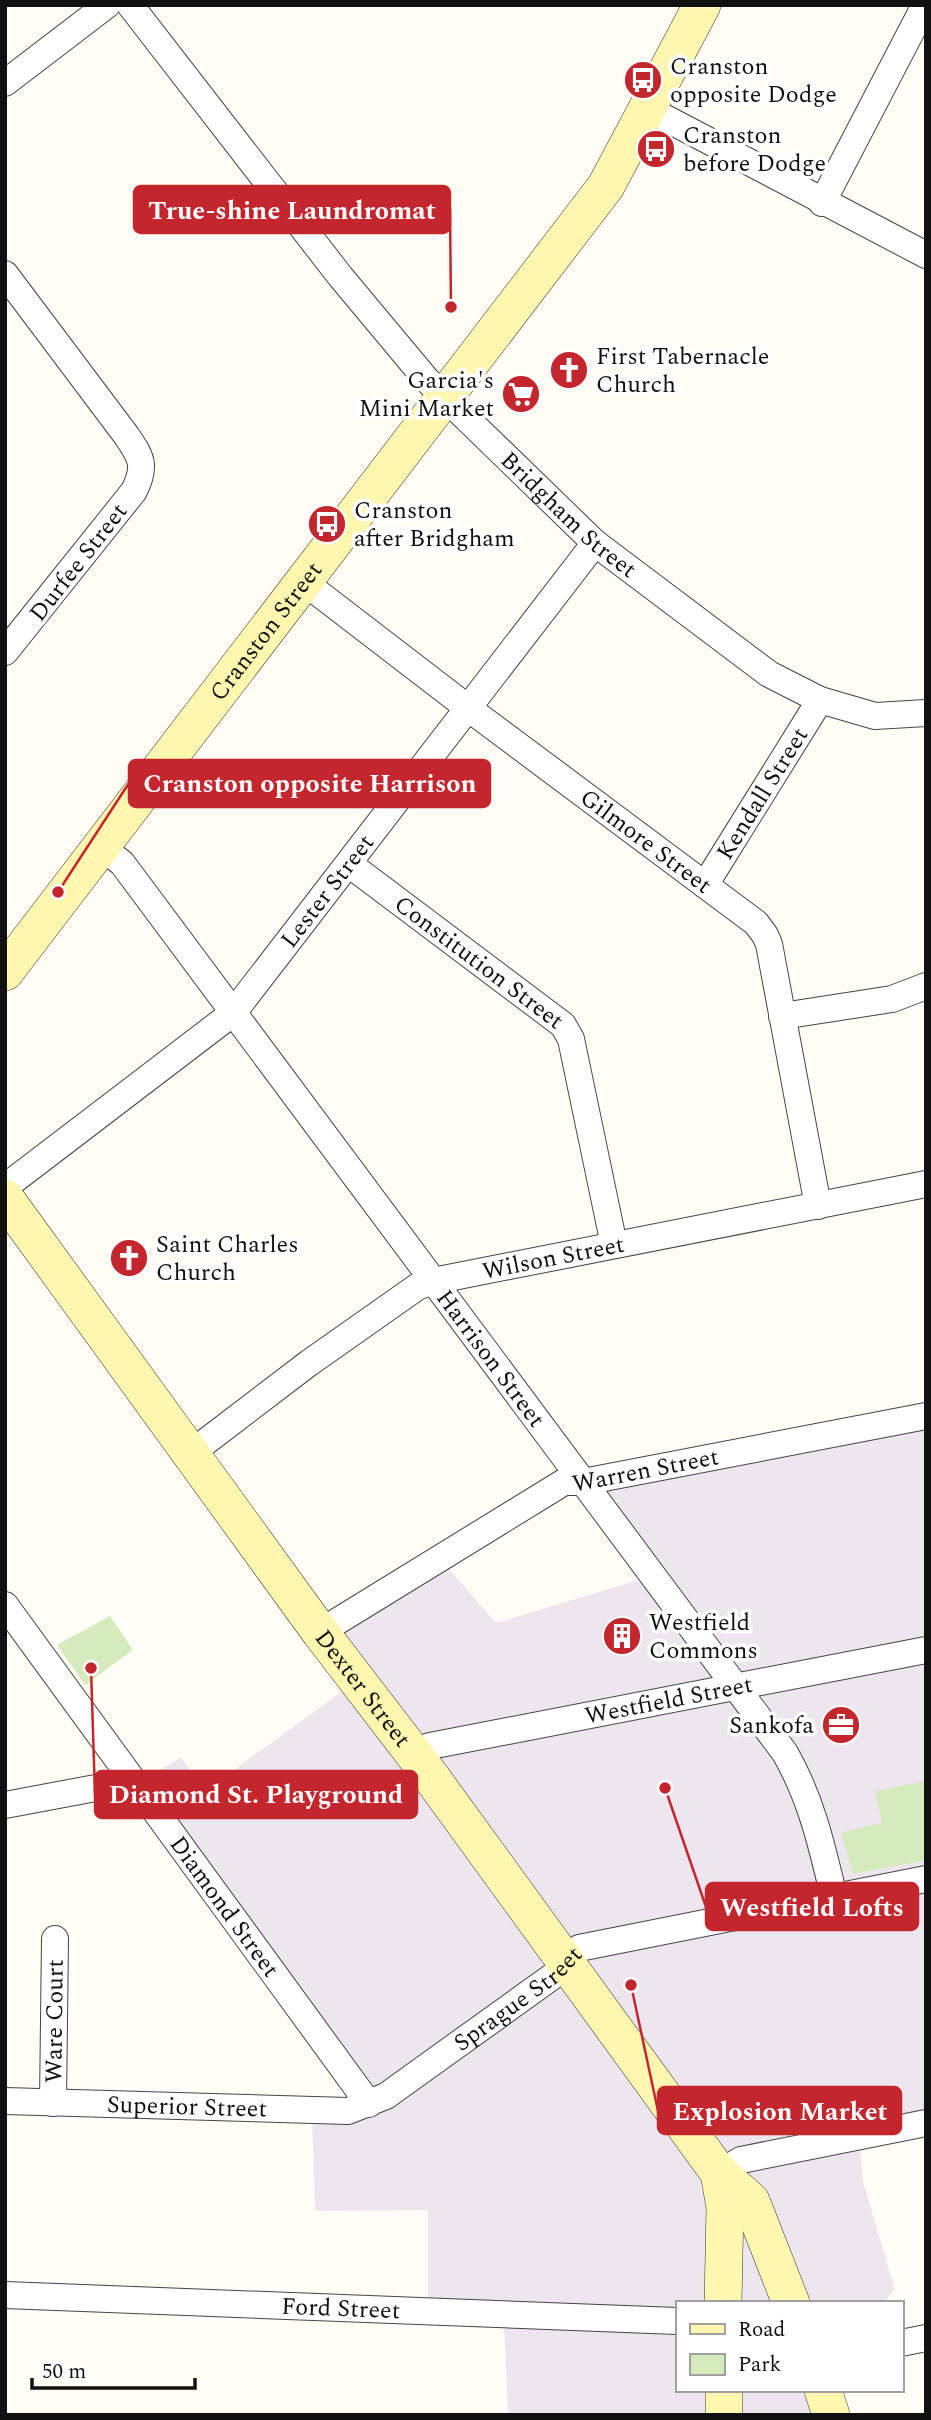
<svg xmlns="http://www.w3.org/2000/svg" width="931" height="2420" viewBox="0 0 931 2420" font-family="Spectral,serif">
<rect width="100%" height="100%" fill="#fffdf5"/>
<!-- industrial -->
<polygon fill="#eee6ef" points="926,1422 926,2129 860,2145 863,2181 895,2290 883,2303 677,2303 677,2390 825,2390 834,2415 508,2415 504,2324 428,2313 428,2210 315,2211 312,2115 360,2114 136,1784 180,1758 197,1777 217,1782 358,1680 326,1633 443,1562 496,1623 655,1575 591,1484"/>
<!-- green -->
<g fill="#d5ebbd">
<polygon points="110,1616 133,1650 85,1685 57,1645"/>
<polygon points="926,1781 926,1860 853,1874 841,1832 882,1823 875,1791"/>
</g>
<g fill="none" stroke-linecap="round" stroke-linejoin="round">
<!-- street casing -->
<g stroke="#444" stroke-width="28">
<g id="street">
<path id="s1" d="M130 5 340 276 426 379 595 543 769 674 820 700 875 716 926 713"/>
<polyline points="5,83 107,5"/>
<polyline points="648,109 926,255"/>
<polyline points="822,203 925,5"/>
<path d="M5 274 126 435C141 457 147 465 134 491L5 652"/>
<path id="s2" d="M304 582 468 708 756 923 765 935 769 944 818 1206"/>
<path id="s3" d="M101 847 122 863 785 1753C811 1798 822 1846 834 1897"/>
<path id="s4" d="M349 864 563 1025 571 1039 614 1245"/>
<path id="s5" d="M705 885 820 700"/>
<polyline points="782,1016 892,999 926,986"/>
<path id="s6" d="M5 1187 233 1013 595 543"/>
<path id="s7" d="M191 1453 309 1363 417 1287 433 1281 926 1184"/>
<path id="s8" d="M5 1605 369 2104"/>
<path id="s9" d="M320 1632 564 1482H583L926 1416"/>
<path id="s10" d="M413 1752 430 1746 926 1650"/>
<polyline points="5,1805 117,1784 130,1777"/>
<path id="s11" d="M5 2101 348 2111 386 2096 553 1976 579 1948 926 1879"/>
<path id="s12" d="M53 2103 55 1939"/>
<polyline points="719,2173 741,2160 926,2123"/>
<path id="s13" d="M5 2295 677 2321"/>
<polyline points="901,2343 926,2338"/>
</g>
</g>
<!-- secondary casing -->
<g stroke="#333" stroke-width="38">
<g id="secondary">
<path id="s14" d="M5 972 606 186 702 5"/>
<path id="s15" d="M5 1198 320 1632 426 1770 719 2173 725 2207 723 2303"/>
<polyline points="719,2173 751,2201 791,2303"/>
<polyline points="724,2390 724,2415"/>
<polyline points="823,2390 831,2415"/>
</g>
</g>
<!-- street -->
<use href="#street" stroke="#fff" stroke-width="26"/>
<!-- secondary -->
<use href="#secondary" stroke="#fff6b0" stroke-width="37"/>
</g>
<!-- icons -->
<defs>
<g id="bus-disc" transform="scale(2.0125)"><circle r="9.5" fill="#c4262e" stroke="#fff"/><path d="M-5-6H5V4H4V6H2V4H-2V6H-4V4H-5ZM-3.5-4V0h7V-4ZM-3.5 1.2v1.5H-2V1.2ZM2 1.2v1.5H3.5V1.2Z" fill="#fff"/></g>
<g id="church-disc" transform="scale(2.0125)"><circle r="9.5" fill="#c4262e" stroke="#fff"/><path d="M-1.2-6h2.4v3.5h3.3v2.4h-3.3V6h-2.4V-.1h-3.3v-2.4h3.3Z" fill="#fff"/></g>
<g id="supermarket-disc" transform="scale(2.0125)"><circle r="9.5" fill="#c4262e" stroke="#fff"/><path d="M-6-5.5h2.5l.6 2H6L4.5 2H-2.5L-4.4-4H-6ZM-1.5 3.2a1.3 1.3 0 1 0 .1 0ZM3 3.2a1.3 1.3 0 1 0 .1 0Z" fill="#fff"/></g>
<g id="building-disc" transform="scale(2.0125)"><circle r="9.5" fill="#c4262e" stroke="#fff"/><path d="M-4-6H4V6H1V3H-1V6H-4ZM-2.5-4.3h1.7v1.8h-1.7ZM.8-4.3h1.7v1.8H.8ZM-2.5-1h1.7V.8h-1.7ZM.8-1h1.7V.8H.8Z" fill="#fff"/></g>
<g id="office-disc" transform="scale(2.0125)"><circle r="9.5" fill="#c4262e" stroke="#fff"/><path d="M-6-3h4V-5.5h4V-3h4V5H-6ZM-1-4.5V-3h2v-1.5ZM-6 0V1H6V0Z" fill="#fff"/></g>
</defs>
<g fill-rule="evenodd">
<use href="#bus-disc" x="643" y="80"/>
<use href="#bus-disc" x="656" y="149"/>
<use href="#church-disc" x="569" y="370"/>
<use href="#supermarket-disc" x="521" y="394"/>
<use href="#bus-disc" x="327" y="524"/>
<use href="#church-disc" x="129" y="1258"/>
<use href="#building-disc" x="622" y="1636"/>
<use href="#office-disc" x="841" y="1725"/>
</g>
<g text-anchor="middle" stroke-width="7" stroke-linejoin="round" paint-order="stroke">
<!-- poi labels -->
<g font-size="24" fill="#111" stroke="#fff" text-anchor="start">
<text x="670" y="74">Cranston<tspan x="670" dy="28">opposite Dodge</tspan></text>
<text x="683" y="143">Cranston<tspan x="683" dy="28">before Dodge</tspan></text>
<text x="596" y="364">First Tabernacle<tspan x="596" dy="28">Church</tspan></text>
<text x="494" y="388" text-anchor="end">Garcia's<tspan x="494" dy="28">Mini Market</tspan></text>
<text x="354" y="518">Cranston<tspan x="354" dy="28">after Bridgham</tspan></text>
<text x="156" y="1252">Saint Charles<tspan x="156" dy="28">Church</tspan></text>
<text x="649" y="1630">Westfield<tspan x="649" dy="28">Commons</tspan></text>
<text x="814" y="1733" text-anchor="end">Sankofa</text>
</g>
<!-- street labels -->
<g font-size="24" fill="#111" stroke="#fff">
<text dy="8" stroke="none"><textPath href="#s1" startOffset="674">Bridgham Street</textPath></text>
<text transform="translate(78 562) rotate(-52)" y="8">Durfee Street</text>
<text dy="8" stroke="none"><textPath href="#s14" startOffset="429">Cranston Street</textPath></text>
<text dy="8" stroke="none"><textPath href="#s5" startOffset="108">Kendall Street</textPath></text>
<text dy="8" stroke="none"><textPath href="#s2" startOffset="429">Gilmore Street</textPath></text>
<text dy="8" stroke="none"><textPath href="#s6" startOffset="441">Lester Street</textPath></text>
<text dy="8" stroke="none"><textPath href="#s4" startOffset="163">Constitution Street</textPath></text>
<text dy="8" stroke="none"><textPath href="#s7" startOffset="420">Wilson Street</textPath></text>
<text dy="8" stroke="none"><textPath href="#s3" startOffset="644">Harrison Street</textPath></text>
<text dy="8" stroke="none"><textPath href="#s9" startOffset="369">Warren Street</textPath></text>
<text dy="8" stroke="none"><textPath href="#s15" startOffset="607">Dexter Street</textPath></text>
<text dy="8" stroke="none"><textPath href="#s10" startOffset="261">Westfield Street</textPath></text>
<text dy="8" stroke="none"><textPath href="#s8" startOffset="373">Diamond Street</textPath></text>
<text dy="8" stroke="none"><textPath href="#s11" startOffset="548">Sprague Street</textPath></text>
<text dy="8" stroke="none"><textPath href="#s12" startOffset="82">Ware Court</textPath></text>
<text dy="8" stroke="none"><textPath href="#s11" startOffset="182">Superior Street</textPath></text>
<text dy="8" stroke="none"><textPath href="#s13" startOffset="336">Ford Street</textPath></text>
</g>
</g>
<!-- callouts -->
<path fill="none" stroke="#c4262e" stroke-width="2.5" d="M451 307L450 209M58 892L129 783M91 1668L95 1794M665 1788L706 1907M631 1985L658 2111"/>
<g fill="#c4262e" stroke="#fff" stroke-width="2.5">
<circle cx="451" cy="307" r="7"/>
<circle cx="58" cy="892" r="7"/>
<circle cx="91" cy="1668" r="7"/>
<circle cx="665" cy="1788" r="7"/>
<circle cx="631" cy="1985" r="7"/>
</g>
<g fill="#c4262e" stroke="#c4262e" stroke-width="2.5">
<rect x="134" y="186" width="316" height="47" rx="7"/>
<rect x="129" y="760" width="361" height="47" rx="7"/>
<rect x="95" y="1771" width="322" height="47" rx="7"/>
<rect x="706" y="1883" width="212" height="47" rx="7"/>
<rect x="658" y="2087" width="243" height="47" rx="7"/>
</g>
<g font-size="26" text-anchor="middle" font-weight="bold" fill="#fff">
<text x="292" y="219">True-shine Laundromat</text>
<text x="310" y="792">Cranston opposite Harrison</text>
<text x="256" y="1803">Diamond St. Playground</text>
<text x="812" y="1916">Westfield Lofts</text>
<text x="780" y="2120">Explosion Market</text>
</g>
<!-- border -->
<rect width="931" height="2420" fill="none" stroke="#111111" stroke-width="14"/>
<!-- legend -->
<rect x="676" y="2301" width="228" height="91" fill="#ffffff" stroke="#a0a0a0" stroke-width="2"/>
<rect x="690" y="2324" width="35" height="10" fill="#fff6b0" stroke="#a0a0a0" stroke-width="2"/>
<text x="738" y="2336" font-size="21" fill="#111111">Road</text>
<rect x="690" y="2354" width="35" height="21" fill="#d5ebbd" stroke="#a0a0a0" stroke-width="2"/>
<text x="738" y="2371" font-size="21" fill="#111111">Park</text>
<!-- scale -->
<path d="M32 2378v10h163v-10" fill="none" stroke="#111111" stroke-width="3.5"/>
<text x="42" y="2378" font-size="21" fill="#111111" stroke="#ffffff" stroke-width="5" paint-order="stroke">50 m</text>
</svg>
